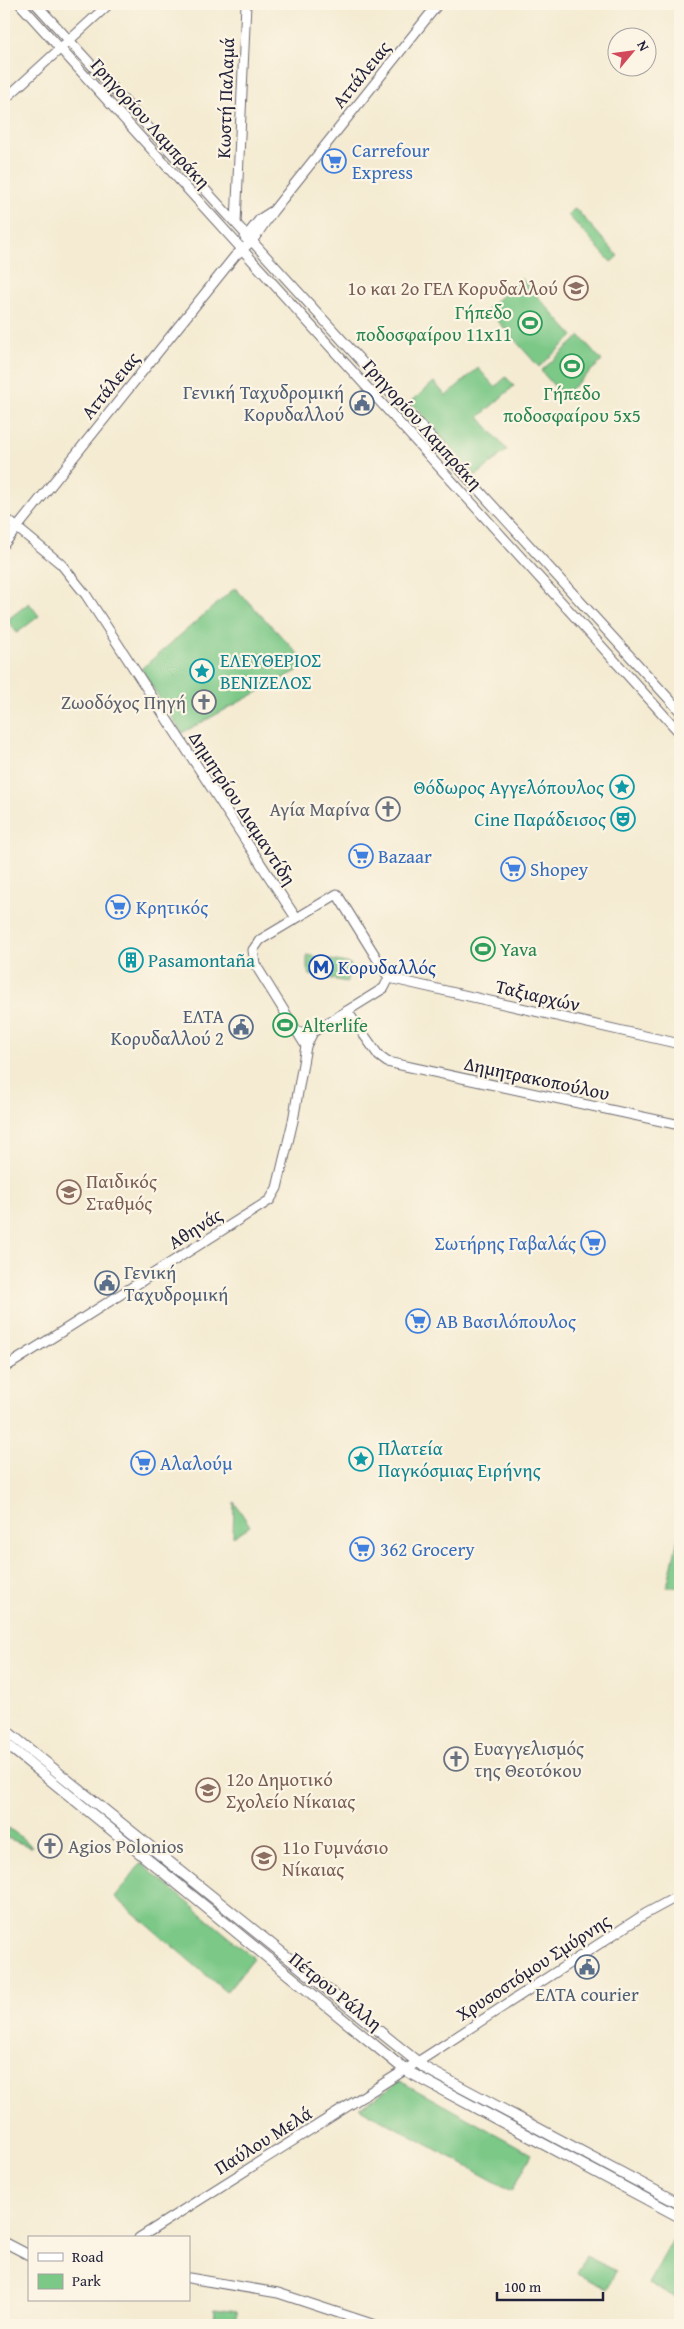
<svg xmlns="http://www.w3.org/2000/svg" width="684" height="2329" viewBox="0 0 684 2329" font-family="'Gentium Book Plus',serif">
<rect width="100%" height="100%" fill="#fcf5e5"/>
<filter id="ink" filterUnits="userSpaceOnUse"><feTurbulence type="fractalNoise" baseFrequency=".02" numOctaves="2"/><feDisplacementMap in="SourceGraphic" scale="10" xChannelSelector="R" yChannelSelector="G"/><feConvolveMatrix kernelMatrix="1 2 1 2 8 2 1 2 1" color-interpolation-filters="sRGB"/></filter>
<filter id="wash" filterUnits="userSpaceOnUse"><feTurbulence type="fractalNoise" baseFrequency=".0096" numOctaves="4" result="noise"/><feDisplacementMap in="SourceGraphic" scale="20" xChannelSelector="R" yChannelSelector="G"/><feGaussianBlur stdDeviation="1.12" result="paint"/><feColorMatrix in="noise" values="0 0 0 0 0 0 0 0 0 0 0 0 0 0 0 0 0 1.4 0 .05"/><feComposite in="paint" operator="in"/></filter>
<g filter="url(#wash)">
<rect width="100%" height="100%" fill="#f4ebd2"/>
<!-- green -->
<g fill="#7cc887" stroke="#4f7561">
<polygon points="575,208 618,256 611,262 568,215"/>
<polygon points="521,278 573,336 539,367 487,309"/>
<polygon points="580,336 602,361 563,396 541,371"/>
<polygon points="478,368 495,387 506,377 514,386 479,417 507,450 476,476 411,402 434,382 446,396"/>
<polygon points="235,588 307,663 306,666 182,733 141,669"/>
<polygon points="29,603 39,616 17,633 7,620"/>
<polygon points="307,955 351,964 347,982 310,975 307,969"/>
<polygon points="234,1502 250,1526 233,1537"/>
<polygon points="680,1529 680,1587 667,1587"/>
<polygon points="9,1828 32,1846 31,1847 4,1837"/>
<polygon points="141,1863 254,1958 226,1992 115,1897"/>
<polygon points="400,2081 532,2154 512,2191 360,2108"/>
<polygon points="679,2228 680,2229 680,2300 649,2283"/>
<polygon points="586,2256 616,2271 607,2289 577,2274"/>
<polygon points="215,2308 237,2311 237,2325 214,2325"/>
</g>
</g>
<g filter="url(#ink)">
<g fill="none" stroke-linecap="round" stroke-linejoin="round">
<!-- secondary casing -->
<g stroke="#6c6870" stroke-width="11">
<g id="secondary">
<polyline points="20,4 680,733"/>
<path d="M36 4C251 240 464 477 680 711"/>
<polyline points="4,100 109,4"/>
<polyline points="236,223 246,4"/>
<polyline points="245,238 260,219 271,212"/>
<polyline points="4,517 61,564 86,595 296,918"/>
<polyline points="4,544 235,256 253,240 273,211 438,4"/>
<polyline points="389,978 680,1044"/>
<polyline points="347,1011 379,1056 387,1062 680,1125"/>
<polyline points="297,1032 313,1032 384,988 389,978 337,894 260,940 253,950 255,964 306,1046"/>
<polyline points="4,1368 270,1200 277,1188 293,1121 306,1046 313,1032"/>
<polyline points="139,2238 427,2056 645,1914 680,1895"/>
<polyline points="4,2242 29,2255"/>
<polyline points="189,2278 278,2293 375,2325"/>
</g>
</g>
<!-- primary casing -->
<g stroke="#6c6870" stroke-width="12">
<g id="primary">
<polyline points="4,1729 425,2068 680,2204"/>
<polyline points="4,1742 405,2070 680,2217"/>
</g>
</g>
<!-- secondary -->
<use href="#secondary" stroke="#fff" stroke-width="9"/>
<!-- primary -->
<use href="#primary" stroke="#fff" stroke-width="10"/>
</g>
</g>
<!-- icons -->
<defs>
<g id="supermarket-ring" transform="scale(1.25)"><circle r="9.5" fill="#fcf5e5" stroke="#3f7fe0" stroke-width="1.5"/><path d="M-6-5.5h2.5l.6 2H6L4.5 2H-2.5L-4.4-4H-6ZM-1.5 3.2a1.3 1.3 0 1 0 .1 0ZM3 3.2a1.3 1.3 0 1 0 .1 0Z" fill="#3f7fe0"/></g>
<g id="school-ring" transform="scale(1.25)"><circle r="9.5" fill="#fcf5e5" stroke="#8d6e63" stroke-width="1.5"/><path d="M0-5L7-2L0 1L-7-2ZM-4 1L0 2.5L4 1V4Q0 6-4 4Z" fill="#8d6e63"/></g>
<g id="stadium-ring" transform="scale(1.25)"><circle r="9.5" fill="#fcf5e5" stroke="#2e9e5b" stroke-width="1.5"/><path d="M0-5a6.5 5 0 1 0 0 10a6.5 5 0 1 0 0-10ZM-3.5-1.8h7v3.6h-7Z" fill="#2e9e5b"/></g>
<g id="civic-ring" transform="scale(1.25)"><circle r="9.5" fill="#fcf5e5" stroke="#5c6f8a" stroke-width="1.5"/><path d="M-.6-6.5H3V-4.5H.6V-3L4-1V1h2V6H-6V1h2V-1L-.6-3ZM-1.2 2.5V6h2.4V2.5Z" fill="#5c6f8a"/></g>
<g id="sight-ring" transform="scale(1.25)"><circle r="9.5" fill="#fcf5e5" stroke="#0f9aa8" stroke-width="1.5"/><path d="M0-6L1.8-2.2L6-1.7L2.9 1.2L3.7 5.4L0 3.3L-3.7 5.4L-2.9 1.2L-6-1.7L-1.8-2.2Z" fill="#0f9aa8"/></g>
<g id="church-ring" transform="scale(1.25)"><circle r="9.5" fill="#fcf5e5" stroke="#6b7280" stroke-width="1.5"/><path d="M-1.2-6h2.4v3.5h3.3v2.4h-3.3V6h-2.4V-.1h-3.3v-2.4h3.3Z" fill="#6b7280"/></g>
<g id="theatre-ring" transform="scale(1.25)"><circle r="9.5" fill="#fcf5e5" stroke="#0f9aa8" stroke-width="1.5"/><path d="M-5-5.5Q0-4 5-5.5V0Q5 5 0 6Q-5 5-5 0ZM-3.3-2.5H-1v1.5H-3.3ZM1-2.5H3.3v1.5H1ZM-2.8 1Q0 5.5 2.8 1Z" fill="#0f9aa8"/></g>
<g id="building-ring" transform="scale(1.25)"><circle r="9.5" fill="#fcf5e5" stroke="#0f9aa8" stroke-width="1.5"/><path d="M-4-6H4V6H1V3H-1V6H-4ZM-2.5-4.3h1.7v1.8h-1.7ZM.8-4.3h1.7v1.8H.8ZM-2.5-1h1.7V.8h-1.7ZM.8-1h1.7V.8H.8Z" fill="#0f9aa8"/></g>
<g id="metro-ring" transform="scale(1.25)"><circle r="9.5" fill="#fcf5e5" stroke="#1a4fb4" stroke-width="1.5"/><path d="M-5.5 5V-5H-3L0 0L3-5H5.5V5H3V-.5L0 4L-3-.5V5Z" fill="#1a4fb4"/></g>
</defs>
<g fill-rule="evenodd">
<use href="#supermarket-ring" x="334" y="161"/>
<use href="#school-ring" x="576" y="288"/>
<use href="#stadium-ring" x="530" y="323"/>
<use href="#stadium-ring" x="572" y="366"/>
<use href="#civic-ring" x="362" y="403"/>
<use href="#sight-ring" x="202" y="671"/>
<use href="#church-ring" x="204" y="702"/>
<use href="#sight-ring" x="622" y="787"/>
<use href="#church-ring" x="388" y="809"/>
<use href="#theatre-ring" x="623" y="819"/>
<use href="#supermarket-ring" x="361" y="856"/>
<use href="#supermarket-ring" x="513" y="869"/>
<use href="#supermarket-ring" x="118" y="907"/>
<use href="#stadium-ring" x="483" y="949"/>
<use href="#building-ring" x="131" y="960"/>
<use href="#metro-ring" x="321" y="967"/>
<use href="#stadium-ring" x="285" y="1025"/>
<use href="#civic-ring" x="241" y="1027"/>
<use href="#school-ring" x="69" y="1192"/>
<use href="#supermarket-ring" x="593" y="1243"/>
<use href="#civic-ring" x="107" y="1283"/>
<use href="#supermarket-ring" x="418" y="1321"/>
<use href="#sight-ring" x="361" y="1459"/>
<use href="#supermarket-ring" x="143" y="1463"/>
<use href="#supermarket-ring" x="362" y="1549"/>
<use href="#church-ring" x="456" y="1759"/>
<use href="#school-ring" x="208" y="1790"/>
<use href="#church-ring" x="50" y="1846"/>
<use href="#school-ring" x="264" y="1858"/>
<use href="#civic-ring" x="587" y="1967"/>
</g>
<g text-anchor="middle" stroke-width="4.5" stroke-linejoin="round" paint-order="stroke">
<!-- street labels -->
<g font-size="19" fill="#22223b" stroke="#fcf5e5">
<text transform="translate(361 74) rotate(-51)" y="7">Αττάλειας</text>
<text transform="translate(225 98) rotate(-88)" y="7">Κωστή Παλαμά</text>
<text transform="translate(151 123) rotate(48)" y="7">Γρηγορίου Λαμπράκη</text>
<text transform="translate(110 385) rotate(-51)" y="7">Αττάλειας</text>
<text transform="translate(423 424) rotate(48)" y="7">Γρηγορίου Λαμπράκη</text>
<text transform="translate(243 808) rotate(57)" y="7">Δημητρίου Διαμαντίδη</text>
<text transform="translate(538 995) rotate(13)" y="7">Ταξιαρχών</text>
<text transform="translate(537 1078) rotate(12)" y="7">Δημητρακοπούλου</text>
<text transform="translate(195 1228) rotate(-32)" y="7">Αθηνάς</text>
<text transform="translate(533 1967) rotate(-33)" y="7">Χρυσοστόμου Σμύρνης</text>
<text transform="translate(336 1991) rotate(39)" y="7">Πέτρου Ράλλη</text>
<text transform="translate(263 2140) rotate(-32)" y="7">Παύλου Μελά</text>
</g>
<!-- shop labels -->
<g font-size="19" fill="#366cbe" stroke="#fcf5e5" text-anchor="start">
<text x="352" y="157">Carrefour<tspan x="352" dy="22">Express</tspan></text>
<text x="378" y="863">Bazaar</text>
<text x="530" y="876">Shopey</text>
<text x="136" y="914">Κρητικός</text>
<text x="576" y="1250" text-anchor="end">Σωτήρης Γαβαλάς</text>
<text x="436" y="1328">ΑΒ Βασιλόπουλος</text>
<text x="160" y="1470">Αλαλούμ</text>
<text x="380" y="1556">362 Grocery</text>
</g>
<!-- education labels -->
<g font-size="19" fill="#785e54" stroke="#fcf5e5" text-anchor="start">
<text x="558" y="295" text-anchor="end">1o και 2ο ΓΕΛ Κορυδαλλού</text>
<text x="86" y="1188">Παιδικός<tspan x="86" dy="22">Σταθμός</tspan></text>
<text x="226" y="1786">12ο Δημοτικό<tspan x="226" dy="22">Σχολείο Νίκαιας</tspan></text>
<text x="282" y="1854">11ο Γυμνάσιο<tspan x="282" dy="22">Νίκαιας</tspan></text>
</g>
<!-- leisure labels -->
<g font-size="19" fill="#27864d" stroke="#fcf5e5" text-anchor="start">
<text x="512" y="319" text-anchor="end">Γήπεδο<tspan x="512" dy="22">ποδοσφαίρου 11x11</tspan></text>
<text x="572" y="400" text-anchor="middle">Γήπεδο<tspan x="572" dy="22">ποδοσφαίρου 5x5</tspan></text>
<text x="500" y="956">Yava</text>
<text x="302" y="1032">Alterlife</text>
</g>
<!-- service labels -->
<g font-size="19" fill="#4e5e75" stroke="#fcf5e5" text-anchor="end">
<text x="344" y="399">Γενική Ταχυδρομική<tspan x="344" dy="22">Κορυδαλλού</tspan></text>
<text x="224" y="1023">ΕΛΤΑ<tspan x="224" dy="22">Κορυδαλλού 2</tspan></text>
<text x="124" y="1279" text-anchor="start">Γενική<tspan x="124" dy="22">Ταχυδρομική</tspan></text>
<text x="587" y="2001" text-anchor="middle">ΕΛΤΑ courier</text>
</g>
<!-- culture labels -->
<g font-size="19" fill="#0d838f" stroke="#fcf5e5" text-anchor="start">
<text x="220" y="667">ΕΛΕΥΘΕΡΙΟΣ<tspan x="220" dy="22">ΒΕΝΙΖΕΛΟΣ</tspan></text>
<text x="604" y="794" text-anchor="end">Θόδωρος Αγγελόπουλος</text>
<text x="606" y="826" text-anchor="end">Cine Παράδεισος</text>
<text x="148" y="967">Pasamontaña</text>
<text x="378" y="1455">Πλατεία<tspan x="378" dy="22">Παγκόσμιας Ειρήνης</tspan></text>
</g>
<!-- worship labels -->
<g font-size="19" fill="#5b616d" stroke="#fcf5e5" text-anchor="end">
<text x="186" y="709">Ζωοδόχος Πηγή</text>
<text x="370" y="816">Αγία Μαρίνα</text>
<text x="474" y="1755" text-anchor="start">Ευαγγελισμός<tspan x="474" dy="22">της Θεοτόκου</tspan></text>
<text x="68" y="1853" text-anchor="start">Agios Polonios</text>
</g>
<!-- transit labels -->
<g font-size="19" fill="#164399" stroke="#fcf5e5" text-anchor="start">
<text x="338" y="974">Κορυδαλλός</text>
</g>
</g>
<!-- margin -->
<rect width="684" height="2329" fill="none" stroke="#fcf5e5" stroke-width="20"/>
<!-- legend -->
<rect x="28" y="2236" width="162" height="65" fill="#fcf5e5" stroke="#a5a1a1"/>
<rect x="38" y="2253" width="25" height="8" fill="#ffffff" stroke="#a5a1a1"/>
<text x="72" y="2262" font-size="15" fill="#22223b">Road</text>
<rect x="38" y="2274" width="25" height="15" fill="#7cc887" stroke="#a5a1a1"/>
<text x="72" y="2286" font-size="15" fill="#22223b">Park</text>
<!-- north arrow -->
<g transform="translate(632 52) rotate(61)"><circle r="24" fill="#fcf5e5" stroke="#a5a1a1"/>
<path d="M0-4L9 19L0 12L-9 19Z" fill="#d1495b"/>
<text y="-8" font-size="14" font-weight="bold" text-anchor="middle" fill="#22223b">N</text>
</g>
<!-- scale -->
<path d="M497 2292v8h106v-8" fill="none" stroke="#22223b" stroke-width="2.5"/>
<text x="504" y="2292" font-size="15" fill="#22223b" stroke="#fcf5e5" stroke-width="4" paint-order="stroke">100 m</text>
</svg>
